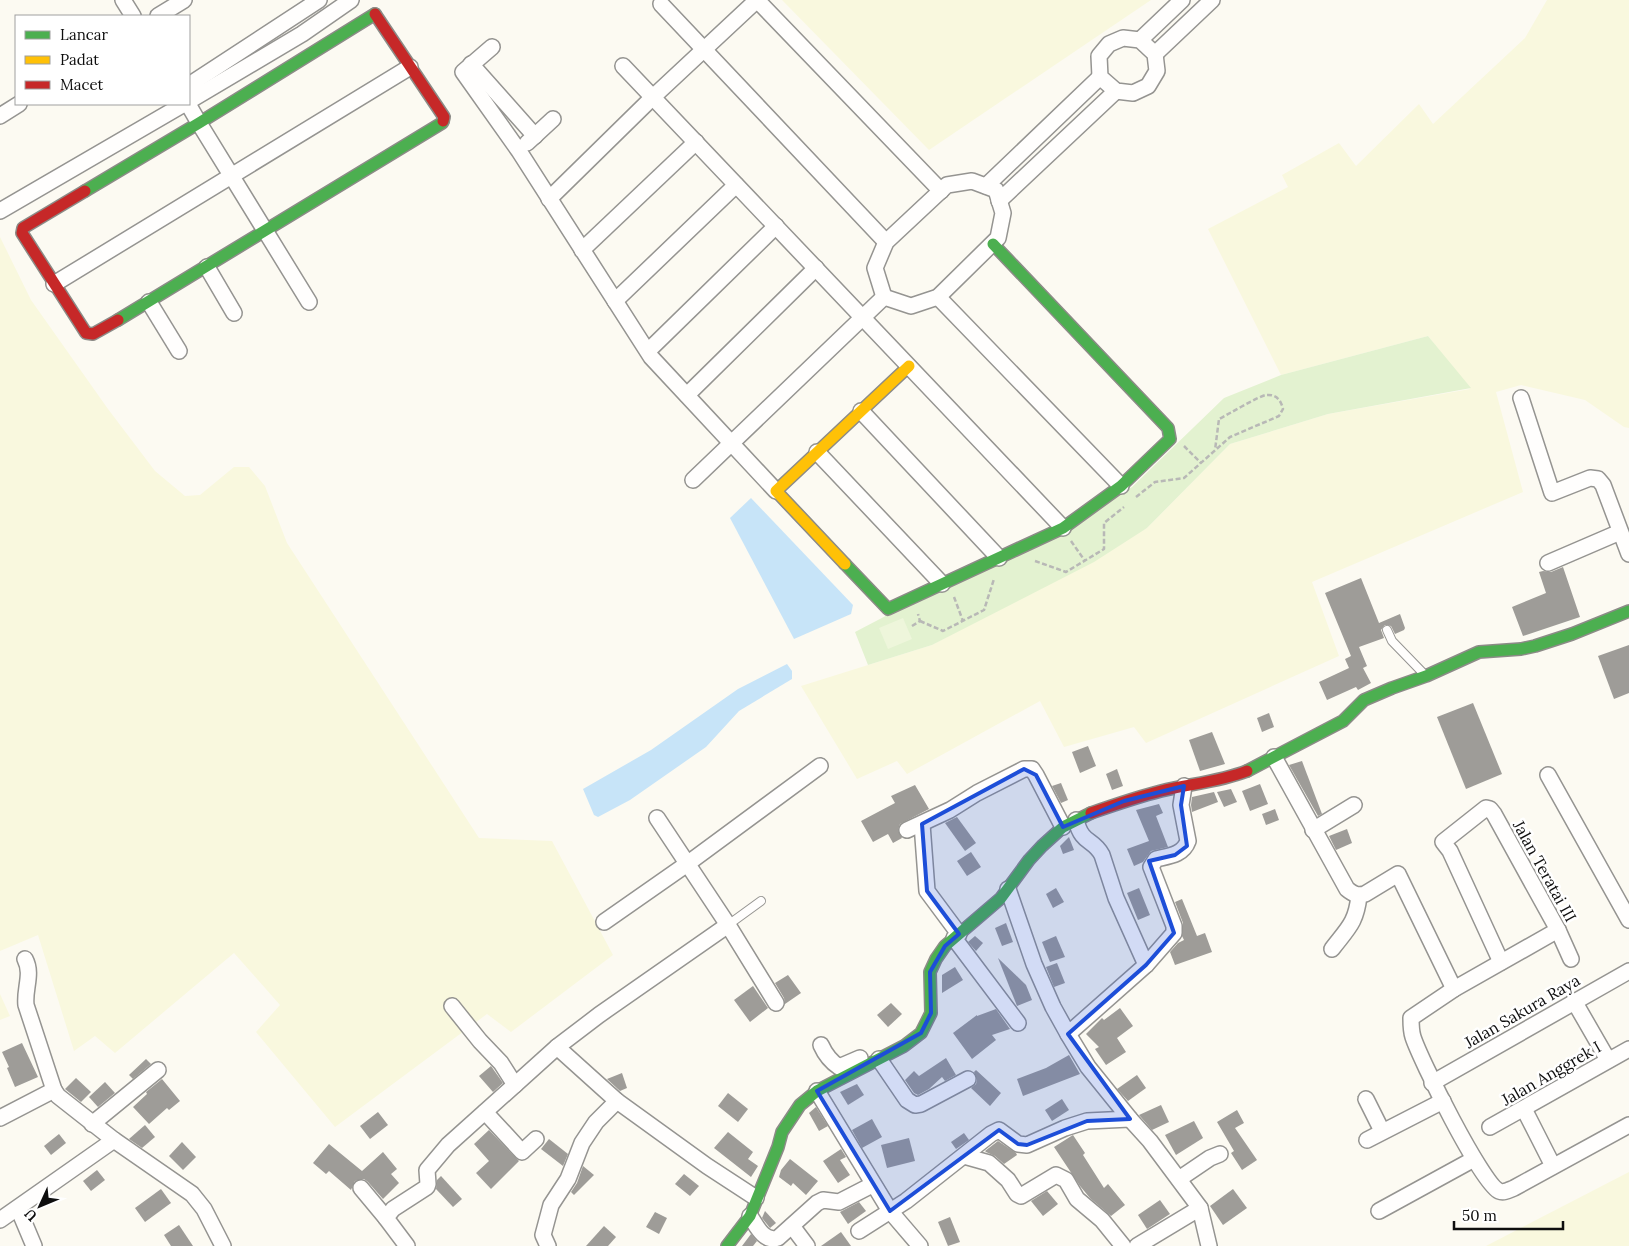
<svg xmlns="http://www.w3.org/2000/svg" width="1629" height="1246" viewBox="0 0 1629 1246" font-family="Lora,serif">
<rect width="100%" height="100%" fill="#fcfaf2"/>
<!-- farmland -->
<g fill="#f9f8de">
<polygon points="782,0 1151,0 929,150"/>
<polygon points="1547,0 1629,0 1629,428 1624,427 1585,400 1521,385 1496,392 1523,492 1312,582 1339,656 1146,743 1134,727 1064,747 1040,701 907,774 897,761 857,779 801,686 932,645 1147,528 1230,444 1328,414 1470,389 1428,336 1281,375 1208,229 1288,187 1282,175 1339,143 1356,166 1419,104 1433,124 1525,38"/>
<polygon points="0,237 31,300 108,409 155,471 185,496 200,495 234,467 249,467 265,486 287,543 479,838 552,841 613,955 511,1032 487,1014 335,1127 256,1032 280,1005 234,953 115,1053 95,1036 74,1051 38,935 0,951"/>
<polygon points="0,994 10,1016 0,1020"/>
<polygon points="1629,1172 1629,1246 1486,1246"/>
</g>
<!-- green -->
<polygon fill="#e3f2d0" points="1428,336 1471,388 1328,414 1230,444 1147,528 1094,562 932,645 868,665 855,632 1132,487 1224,398 1281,375"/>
<!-- pitch -->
<polygon fill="#eef6db" points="903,618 912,639 888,649 879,628"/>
<!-- water -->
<g fill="#c7e4f8">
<polygon points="751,498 853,605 851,614 794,639 730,518"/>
<polygon points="787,664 792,671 792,679 739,711 706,747 630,800 598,817 594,815 583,789 651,750 738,689"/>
</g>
<!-- building -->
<g fill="#9e9c98">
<polygon points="1563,567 1580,617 1523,636 1512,607 1546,593 1539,572 1543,571 1551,572"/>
<polygon points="1361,578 1379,623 1400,614 1405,628 1404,630 1395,634 1391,626 1385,625 1381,630 1384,638 1359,647 1367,666 1363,668 1371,683 1358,690 1356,687 1327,700 1319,682 1349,668 1345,659 1351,656 1325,593"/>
<polygon points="1629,645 1629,693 1614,699 1598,656"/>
<polygon points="1473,703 1502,774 1466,789 1437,717"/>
<polygon points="1269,713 1274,727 1262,732 1257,718"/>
<polygon points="1212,732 1225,764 1200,771 1189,740"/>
<polygon points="1088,746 1096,766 1080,773 1072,752"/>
<polygon points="1302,761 1322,814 1318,816 1289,765"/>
<polygon points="1117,769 1123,786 1112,790 1106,774"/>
<polygon points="1061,783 1068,800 1061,803 1052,786"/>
<polygon points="1260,784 1268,804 1250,811 1242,791"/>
<polygon points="915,785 929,809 900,824 898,830 902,838 893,843 888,834 873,842 861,821 895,803 891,796"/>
<polygon points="1231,789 1237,802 1224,807 1217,792"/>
<polygon points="1214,792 1218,802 1192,812 1191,805 1192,797"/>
<polygon points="1159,804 1163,813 1156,816 1168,847 1151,851 1143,862 1134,866 1127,849 1149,841 1136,810"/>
<polygon points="1275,809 1279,820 1266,825 1262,814"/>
<polygon points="957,817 976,843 965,851 945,823"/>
<polygon points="1347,829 1352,843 1336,850 1329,836"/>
<polygon points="1069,837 1074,850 1063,854 1060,846"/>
<polygon points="971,852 981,867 967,876 957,861"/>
<polygon points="1056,888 1064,902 1053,908 1046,894"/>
<polygon points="1139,888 1150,915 1138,920 1127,893"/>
<polygon points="1182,899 1197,936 1205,933 1212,952 1175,965 1170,952 1178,943 1184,940 1182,936 1183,923 1175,902"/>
<polygon points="1006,923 1013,942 1002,946 995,928"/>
<polygon points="975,936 983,943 976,951 968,942"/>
<polygon points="1056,936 1065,957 1050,962 1042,942"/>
<polygon points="998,958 1026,985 1032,1000 1017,1006"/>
<polygon points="1057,963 1065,983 1054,987 1046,967"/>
<polygon points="955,967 963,980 942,993 942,975"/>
<polygon points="788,975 801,993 785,1004 784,998 775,983"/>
<polygon points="753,986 768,1008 750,1022 734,1000"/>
<polygon points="891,1003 902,1014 888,1027 877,1015"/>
<polygon points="1120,1008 1133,1026 1117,1038 1126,1052 1106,1065 1095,1049 1099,1047 1086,1034 1102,1018 1104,1020"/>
<polygon points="996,1009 1010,1029 992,1035 996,1040 972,1059 953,1033 977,1015 977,1016"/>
<polygon points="22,1043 38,1077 15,1087 7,1068 9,1067 2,1052"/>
<polygon points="1069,1055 1080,1074 1023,1096 1017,1079 1046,1068"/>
<polygon points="946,1058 956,1075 945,1081 942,1077 929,1089 918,1095 914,1093 905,1080 914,1071 919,1076"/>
<polygon points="146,1059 151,1064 133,1079 129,1075"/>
<polygon points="491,1066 503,1083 493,1092 479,1076"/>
<polygon points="976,1070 1001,1093 990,1106 971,1088 976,1084 977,1080 974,1072"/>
<polygon points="622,1073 627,1088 620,1091 607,1079"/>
<polygon points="1137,1075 1146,1088 1128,1101 1117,1089"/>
<polygon points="76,1078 91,1092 81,1102 65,1089"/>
<polygon points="162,1079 180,1101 169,1110 167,1108 149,1124 133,1107 147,1094 146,1092"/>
<polygon points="105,1082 115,1093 98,1107 89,1097"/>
<polygon points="857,1084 864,1095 848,1105 840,1092"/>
<polygon points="728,1093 748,1109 738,1122 718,1106"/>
<polygon points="1062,1099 1069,1110 1052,1121 1045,1110"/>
<polygon points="1161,1105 1169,1122 1152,1130 1139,1115"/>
<polygon points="816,1107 828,1126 819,1131 809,1113"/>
<polygon points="1237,1110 1244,1123 1235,1128 1257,1160 1242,1170 1231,1153 1234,1151 1217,1122"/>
<polygon points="378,1112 388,1125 370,1139 360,1126"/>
<polygon points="872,1119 882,1137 862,1148 852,1130"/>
<polygon points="1194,1121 1203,1138 1176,1155 1165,1135"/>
<polygon points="145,1125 155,1137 142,1148 129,1139"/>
<polygon points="489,1130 519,1161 491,1189 476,1173 489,1161 474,1144"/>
<polygon points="728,1132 753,1152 748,1159 758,1166 751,1177 714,1148"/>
<polygon points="964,1133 969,1140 956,1149 951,1142"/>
<polygon points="59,1134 66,1143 51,1155 44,1146"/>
<polygon points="1073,1135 1085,1153 1083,1155 1104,1188 1108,1184 1125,1205 1111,1216 1090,1198 1080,1186 1054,1147"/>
<polygon points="909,1138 915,1161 887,1168 881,1145"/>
<polygon points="549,1139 568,1154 563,1166 541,1149"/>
<polygon points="998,1141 1016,1153 1017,1155 1004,1164 995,1156 986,1152 985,1151"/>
<polygon points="182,1142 196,1157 183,1170 169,1156"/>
<polygon points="329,1144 362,1171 383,1152 397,1169 391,1174 399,1183 383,1199 368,1182 364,1179 355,1181 351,1190 329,1171 326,1174 313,1163"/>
<polygon points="841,1149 846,1157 840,1160 850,1175 838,1183 823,1161"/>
<polygon points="790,1159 818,1181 806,1195 793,1183 791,1186 779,1177 781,1170"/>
<polygon points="583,1166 594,1175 574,1195 571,1192 577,1183"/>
<polygon points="97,1170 105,1180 91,1191 83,1181"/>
<polygon points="684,1174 699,1186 690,1196 675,1184"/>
<polygon points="441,1176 462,1199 453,1207 436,1189 437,1180"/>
<polygon points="161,1189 171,1203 145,1222 135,1208"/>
<polygon points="1233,1189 1247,1208 1223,1225 1210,1206"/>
<polygon points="1047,1191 1058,1204 1043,1216 1031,1201"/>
<polygon points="1160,1200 1170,1214 1147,1229 1138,1215"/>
<polygon points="859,1202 866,1211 848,1224 840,1212"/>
<polygon points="765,1211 776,1223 770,1228 762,1218"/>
<polygon points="655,1212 667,1218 659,1234 646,1227"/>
<polygon points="950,1217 960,1242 948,1246 938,1222"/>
<polygon points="179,1225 193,1246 171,1246 164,1235"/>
<polygon points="604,1226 616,1237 608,1246 586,1246"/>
<polygon points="841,1232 851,1246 821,1246"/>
<polygon points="751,1234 757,1241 753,1246 742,1246"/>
</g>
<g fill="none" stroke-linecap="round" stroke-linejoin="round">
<!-- lane casing -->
<g stroke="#959491" stroke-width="10">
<g id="lane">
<polyline points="1387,630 1392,641 1424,674"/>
<polyline points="728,925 761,901"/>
</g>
</g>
<!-- street casing -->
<g stroke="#959491" stroke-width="18">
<g id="street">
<polyline points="123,0 133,16"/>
<polyline points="757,0 941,191"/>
<polyline points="661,4 886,242"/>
<polyline points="158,16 184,0"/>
<polygon points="1123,38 1140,40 1155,54 1157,71 1148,86 1133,93 1116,91 1100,77 1099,56 1109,44"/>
<polyline points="1140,40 1182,0"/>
<polyline points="492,47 463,72 519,151 651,357 776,491"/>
<polyline points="1155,54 1212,0"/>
<polyline points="471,64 535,136"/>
<polyline points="623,66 1063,528"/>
<polyline points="189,85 319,0"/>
<polyline points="189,101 302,34 351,0"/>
<polyline points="188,104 199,123 309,302"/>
<polyline points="0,116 19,104"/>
<polyline points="527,143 553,119"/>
<polygon points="972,181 996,190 1003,213 998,238 938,297 911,306 884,297 875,268 886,242 947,185"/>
<polyline points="986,186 1100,77"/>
<polyline points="549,199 653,97 757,0"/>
<polyline points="999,201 1116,91"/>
<polyline points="0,211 184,104"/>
<polyline points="582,250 696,142"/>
<polyline points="207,267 234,313"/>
<polyline points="54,284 410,67"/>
<polyline points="938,297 1121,486"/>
<polyline points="615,301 736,185"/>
<polyline points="149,302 179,351"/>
<polyline points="648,351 776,226"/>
<polyline points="687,395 816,268"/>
<polyline points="1521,398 1552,493 1590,478 1598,479 1603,485 1629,554"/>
<polyline points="861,411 999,558"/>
<polyline points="817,452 942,584"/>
<polyline points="693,480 884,297"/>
<polyline points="1548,563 1620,532"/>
<path d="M1274 757 1347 889C1353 894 1357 896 1365 894L1398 874 1454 989"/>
<polyline points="1548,775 1629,920"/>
<polyline points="657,818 728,925 776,1003"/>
<path d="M1076 820C1082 845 1093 838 1102 855L1116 898 1146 965"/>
<polyline points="922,824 927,891 959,934"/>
<polyline points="907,830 950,810 977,793 1024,769 1032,769 1036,775 1063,827"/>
<polyline points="1313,830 1354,805"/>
<polyline points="1008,889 1034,964 1053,1007 1068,1034 1088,1067 1130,1119 1150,1141 1200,1208 1209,1246"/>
<polyline points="604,922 687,864 820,766"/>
<path d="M1558 930 1454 989 1411 1018C1411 1024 1411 1031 1413 1037 1420 1059 1482 1184 1499 1191 1504 1193 1509 1190 1514 1188L1629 1125"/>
<polyline points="954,938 1018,1023"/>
<path d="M1332 949C1348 928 1356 923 1359 896"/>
<path d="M25 959C33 974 24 989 26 1005L54 1090 58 1096 114 1140 192 1194 204 1209 223 1246"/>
<polyline points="1501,962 1450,851 1443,842 1486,808 1490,809 1494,814 1558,930 1571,959"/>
<polyline points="1574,1001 1608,1060"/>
<polyline points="452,1006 480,1041 501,1063 515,1085"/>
<path d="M1068 1034 1146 965 1174 933V926L1151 867 1156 859C1169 856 1183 855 1188 841L1181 805 1184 786"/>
<path d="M821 1045C825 1054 830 1061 839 1067L860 1058"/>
<polyline points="557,1047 617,1101 707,1166 756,1198"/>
<polyline points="879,1059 907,1100 915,1105 921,1104 968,1079"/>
<polyline points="1432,1083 1629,971"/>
<polyline points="817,1091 890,1211 920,1246"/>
<polyline points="1366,1099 1382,1131"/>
<polyline points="1524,1109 1553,1166"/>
<polyline points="485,1112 522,1152 536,1139"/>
<polyline points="0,1118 54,1090"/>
<polyline points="92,1124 158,1070"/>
<polyline points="1490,1127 1629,1049"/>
<polyline points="1367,1140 1443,1101"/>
<polyline points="964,1156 989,1163 1008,1180 1017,1194 1021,1196 1056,1175 1066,1180 1077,1199 1102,1220 1123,1246"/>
<polyline points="1179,1179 1210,1158 1220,1154"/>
<polyline points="361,1188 386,1218"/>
<polyline points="18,1208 34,1246"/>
<polyline points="1379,1211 1474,1159"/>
<path d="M750 1216C756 1225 764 1243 778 1238L817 1203 823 1200 839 1202 872 1185"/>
<polyline points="0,1220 114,1140"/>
<polyline points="792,1226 807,1246"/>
<polyline points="859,1231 906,1201 991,1134 999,1130 1018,1144 1027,1145 1065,1128 1087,1121 1130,1119"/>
<polyline points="407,1246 386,1218 393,1209 427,1187 428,1184 427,1170 448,1145 557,1047 599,1015 728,925"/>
<polyline points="548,1246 543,1235 551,1205 568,1179 582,1143 596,1122 617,1101"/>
<polyline points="1137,1246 1200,1208"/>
</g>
</g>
<!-- fast casing -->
<g stroke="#8c8b87" stroke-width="14">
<g id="fast">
<polyline points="85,191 199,123 375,14"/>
<polyline points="118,320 442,123 443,121"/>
<polyline points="845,564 888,609 1063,528 1121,486 1170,439 1168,428 993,244"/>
<polyline points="1247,771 1343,721 1364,700 1392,688 1426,676 1479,652 1521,649 1535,646 1572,634 1629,611"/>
<polyline points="727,1246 750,1216 778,1147 782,1132 800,1105 817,1091 904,1046 921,1033 931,1013 930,972 936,959 945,946 1001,898 1029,860 1042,846 1063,827 1091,813"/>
</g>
</g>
<!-- slow casing -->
<g stroke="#8c8b87" stroke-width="14">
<polyline id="slow" points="845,564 776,491 909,366"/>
</g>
<!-- jam casing -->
<g stroke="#8c8b87" stroke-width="14">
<g id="jam">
<polyline points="375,14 444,117 443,121"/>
<polyline points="85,191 23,228 22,233 86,333 93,334 118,320"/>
<path d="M1091 813C1114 805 1137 797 1161 791 1189 784 1219 782 1247 771"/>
</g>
</g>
<!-- path -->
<g stroke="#b8b8b6" stroke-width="2.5" stroke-dasharray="5 2.5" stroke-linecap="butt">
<polyline points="1184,446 1201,463"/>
<path d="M1136 497 1155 482 1184 478 1230 437 1279 416 1283 409C1281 400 1276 394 1266 395 1259 396 1227 415 1219 419L1215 450"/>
<polyline points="1071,541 1085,561"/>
<polyline points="1035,561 1066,572 1104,549 1104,523 1124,507"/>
<polyline points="954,597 963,621"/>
<polyline points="920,621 943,631 984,610 994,579"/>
<polyline points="912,626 920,621 918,614"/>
</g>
<!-- lane -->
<use href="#lane" stroke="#fffefd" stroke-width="8"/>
<!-- street -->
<use href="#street" stroke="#fffefd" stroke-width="15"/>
<!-- fast -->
<use href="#fast" stroke="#4caf50" stroke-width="11"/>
<!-- slow -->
<use href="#slow" stroke="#ffc107" stroke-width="11"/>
<!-- jam -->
<use href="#jam" stroke="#c62828" stroke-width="11"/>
</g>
<!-- marked area -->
<path fill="#1d4ed8" fill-opacity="0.2" stroke="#1d4ed8" stroke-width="4" stroke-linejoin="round" d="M1024 769 1036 775 1063 827 1124 801 1184 786 1181 805 1187 846 1175 855 1149 861 1174 933 1146 965 1068 1034 1130 1119 1087 1121 1027 1145 1018 1144 999 1130 890 1211 817 1091 921 1033 931 1013 930 972 945 946 959 934 927 891 922 824Z"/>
<g text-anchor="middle" stroke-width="5" stroke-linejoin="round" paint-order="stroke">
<!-- street labels -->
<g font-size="16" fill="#0e0e0e" stroke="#fff">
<text transform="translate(1545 871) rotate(61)" y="6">Jalan Teratai III</text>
<text transform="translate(1522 1011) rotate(-30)" y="6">Jalan Sakura Raya</text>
<text transform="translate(1551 1073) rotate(-30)" y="6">Jalan Anggrek I</text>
</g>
</g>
<!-- legend -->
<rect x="15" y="15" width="175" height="90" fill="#ffffff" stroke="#9f9f9f"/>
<rect x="25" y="31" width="25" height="8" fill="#4caf50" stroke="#9f9f9f"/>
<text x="60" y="40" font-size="15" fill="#0e0e0e">Lancar</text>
<rect x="25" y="56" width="25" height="8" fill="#ffc107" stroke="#9f9f9f"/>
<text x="60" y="65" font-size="15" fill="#0e0e0e">Padat</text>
<rect x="25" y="81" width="25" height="8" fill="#c62828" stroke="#9f9f9f"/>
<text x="60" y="90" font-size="15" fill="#0e0e0e">Macet</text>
<!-- north arrow -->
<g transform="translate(40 1206) rotate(226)" stroke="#ffffff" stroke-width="4" paint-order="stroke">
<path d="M0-4L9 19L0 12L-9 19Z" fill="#0e0e0e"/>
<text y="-8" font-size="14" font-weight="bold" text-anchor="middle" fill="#0e0e0e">U</text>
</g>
<!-- scale -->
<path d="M1454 1221v8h109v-8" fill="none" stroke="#0e0e0e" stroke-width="2.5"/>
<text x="1462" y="1221" font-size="15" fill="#0e0e0e" stroke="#ffffff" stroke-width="4" paint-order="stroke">50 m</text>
</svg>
